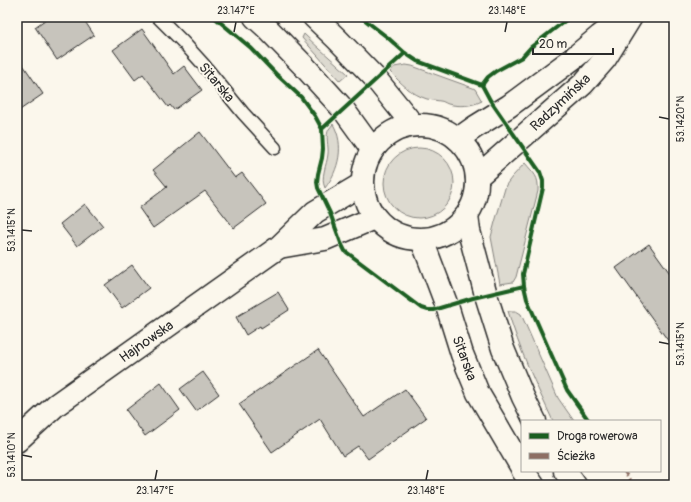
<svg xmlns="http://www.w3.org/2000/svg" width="691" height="502" viewBox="0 0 691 502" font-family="Pangolin,sans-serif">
<rect width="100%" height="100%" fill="#fbf7ec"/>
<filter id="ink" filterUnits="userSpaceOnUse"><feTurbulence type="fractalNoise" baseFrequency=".025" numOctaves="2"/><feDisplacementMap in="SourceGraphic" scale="8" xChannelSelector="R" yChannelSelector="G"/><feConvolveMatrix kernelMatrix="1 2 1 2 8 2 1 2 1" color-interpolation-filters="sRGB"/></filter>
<g filter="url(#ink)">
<!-- green -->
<g fill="#dddad0" stroke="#84827e">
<path d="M304 34C318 48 334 61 348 74L340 81 302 38Z"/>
<path d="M406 65 412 66 473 88 475 89 482 101C472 106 459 107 448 104 445 103 443 101 440 101 436 100 431 100 427 99 411 94 402 84 390 72L394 67Z"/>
<path d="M333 124C345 145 339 170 325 188 320 177 327 165 328 154 329 147 325 135 329 129 330 127 332 126 333 124Z"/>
<circle cx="419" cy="183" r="35"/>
<path d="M525 163C534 174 539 176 538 191L516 277 513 282 500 284 491 237 495 222 506 185 512 177Z"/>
<path d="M508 311H516L521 314 558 398 574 421H553C536 385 519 349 508 311Z"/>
</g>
<!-- building -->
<g fill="#c7c4bc" stroke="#2b2b2b">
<polygon points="49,17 82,17 94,35 57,60 35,27"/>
<polygon points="142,29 174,74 184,66 202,90 174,110 170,105 168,107 143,74 135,80 113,50"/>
<polygon points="17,56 43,94 17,112"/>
<polygon points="200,132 235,178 242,173 266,204 234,228 205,191 153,228 139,208 167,187 153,170"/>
<polygon points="85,204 103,226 77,246 60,224"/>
<polygon points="649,244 674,279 674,349 616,268"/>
<polygon points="132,265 149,288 122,308 105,285"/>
<polygon points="278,292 289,310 261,328 260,326 246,335 236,317"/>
<polygon points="318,350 364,417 405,389 426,418 368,459 358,446 343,456 320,419 272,452 239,404"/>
<polygon points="203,372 219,394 196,411 180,389"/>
<polygon points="161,383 180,410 145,436 126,410"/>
</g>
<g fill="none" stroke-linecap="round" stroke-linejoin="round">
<!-- lane casing -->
<g stroke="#2b2b2b" stroke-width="15">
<polyline id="lane" points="158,17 183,42 203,64 243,113 275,148"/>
</g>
<!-- street casing -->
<g stroke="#2b2b2b" stroke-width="25">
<g id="street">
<polyline points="279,247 325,239 374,218"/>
<polyline points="17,441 56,405 279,247 315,212 362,184"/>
</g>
</g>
<!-- secondary casing -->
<g stroke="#2b2b2b" stroke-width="25">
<g id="secondary">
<polyline points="255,17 266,27 304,66 343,109 372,149"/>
<polyline points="314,17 337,39 376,79 413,125"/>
<circle cx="420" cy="182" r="57"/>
<polyline points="458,139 475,127 509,106 575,57 600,36 624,18"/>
<polyline points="477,177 583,84 605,59 631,17"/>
<polyline points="467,216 469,231 486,295 503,349 523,397 535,421"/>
<polyline points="422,240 447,306 462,354 478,393 522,468"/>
<polyline points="523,471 533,485"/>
<polyline points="565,471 575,485"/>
</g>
</g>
<!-- lane -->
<use href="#lane" stroke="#fbf7ec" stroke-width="12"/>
<!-- street -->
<use href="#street" stroke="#fbf7ec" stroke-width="22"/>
<!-- secondary -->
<use href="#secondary" stroke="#fbf7ec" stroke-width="22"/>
<!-- quiet -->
<polyline stroke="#8d6e63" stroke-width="3" stroke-dasharray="6 3" stroke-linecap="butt" points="624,471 633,485"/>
<!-- cycleway casing -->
<g stroke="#fbf7ec" stroke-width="6">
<g id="cycleway">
<polyline points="214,17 251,48 276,74 301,97 315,116 322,129"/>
<polyline points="361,17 387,37 405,53"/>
<polygon points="405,53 417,61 482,85 490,100 540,172 543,181 543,188 523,274 524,286 473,298 433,310 427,310 421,308 345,251 341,243 330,213 318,188 317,182 318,174 322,158 323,149 322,129"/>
<polyline points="482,85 488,77 496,71 522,57 531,47 570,17"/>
<polyline points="524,286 527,299 533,313 567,390 589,421"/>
</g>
</g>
<!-- cycleway -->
<use href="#cycleway" stroke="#1b5e20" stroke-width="4"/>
</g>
</g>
<!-- ticks -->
<path fill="none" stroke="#2b2b2b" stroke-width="1.5" d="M234 32 236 22M505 32 507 22M659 117 669 119M22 230 32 231M659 342 669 344M22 455 32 457M155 480 157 470M426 480 428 470"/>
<g text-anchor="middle" stroke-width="4" stroke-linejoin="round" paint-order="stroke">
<!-- street labels -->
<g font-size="14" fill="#2b2b2b" stroke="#fbf7ec">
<text transform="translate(217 82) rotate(50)" y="5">Sitarska</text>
<text transform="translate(560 102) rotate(-43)" y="5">Radzymińska</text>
<text transform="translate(146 341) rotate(-35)" y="5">Hajnowska</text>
<text transform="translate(465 358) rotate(70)" y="5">Sitarska</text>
</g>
</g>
<!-- margin -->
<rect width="691" height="502" fill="none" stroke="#fbf7ec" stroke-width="44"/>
<!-- legend -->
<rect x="521" y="420" width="140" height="52" fill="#fbf7ec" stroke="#a8a59f"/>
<rect x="529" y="433" width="20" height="6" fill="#1b5e20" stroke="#a8a59f"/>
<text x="557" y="440" font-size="12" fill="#2b2b2b">Droga rowerowa</text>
<rect x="529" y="453" width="20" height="6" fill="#8d6e63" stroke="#a8a59f"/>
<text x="557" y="460" font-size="12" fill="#2b2b2b">Ścieżka</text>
<!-- scale -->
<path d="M533 48v6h80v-6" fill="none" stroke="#2b2b2b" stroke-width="2"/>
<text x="539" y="48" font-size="12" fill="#2b2b2b" stroke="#fbf7ec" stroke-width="3" paint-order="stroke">20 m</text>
<rect x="22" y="22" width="647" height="458" fill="none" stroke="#2b2b2b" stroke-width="1.5"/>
<g font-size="10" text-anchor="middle" fill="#2b2b2b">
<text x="236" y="14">23.147°E</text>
<text x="507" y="14">23.148°E</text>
<text transform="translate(680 119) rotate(-90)" y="4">53.1420°N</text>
<text transform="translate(11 230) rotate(-90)" y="4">53.1415°N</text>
<text transform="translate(680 344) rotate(-90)" y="4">53.1415°N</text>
<text transform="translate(11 455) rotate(-90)" y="4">53.1410°N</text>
<text x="155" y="494">23.147°E</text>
<text x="426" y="494">23.148°E</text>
</g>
</svg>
